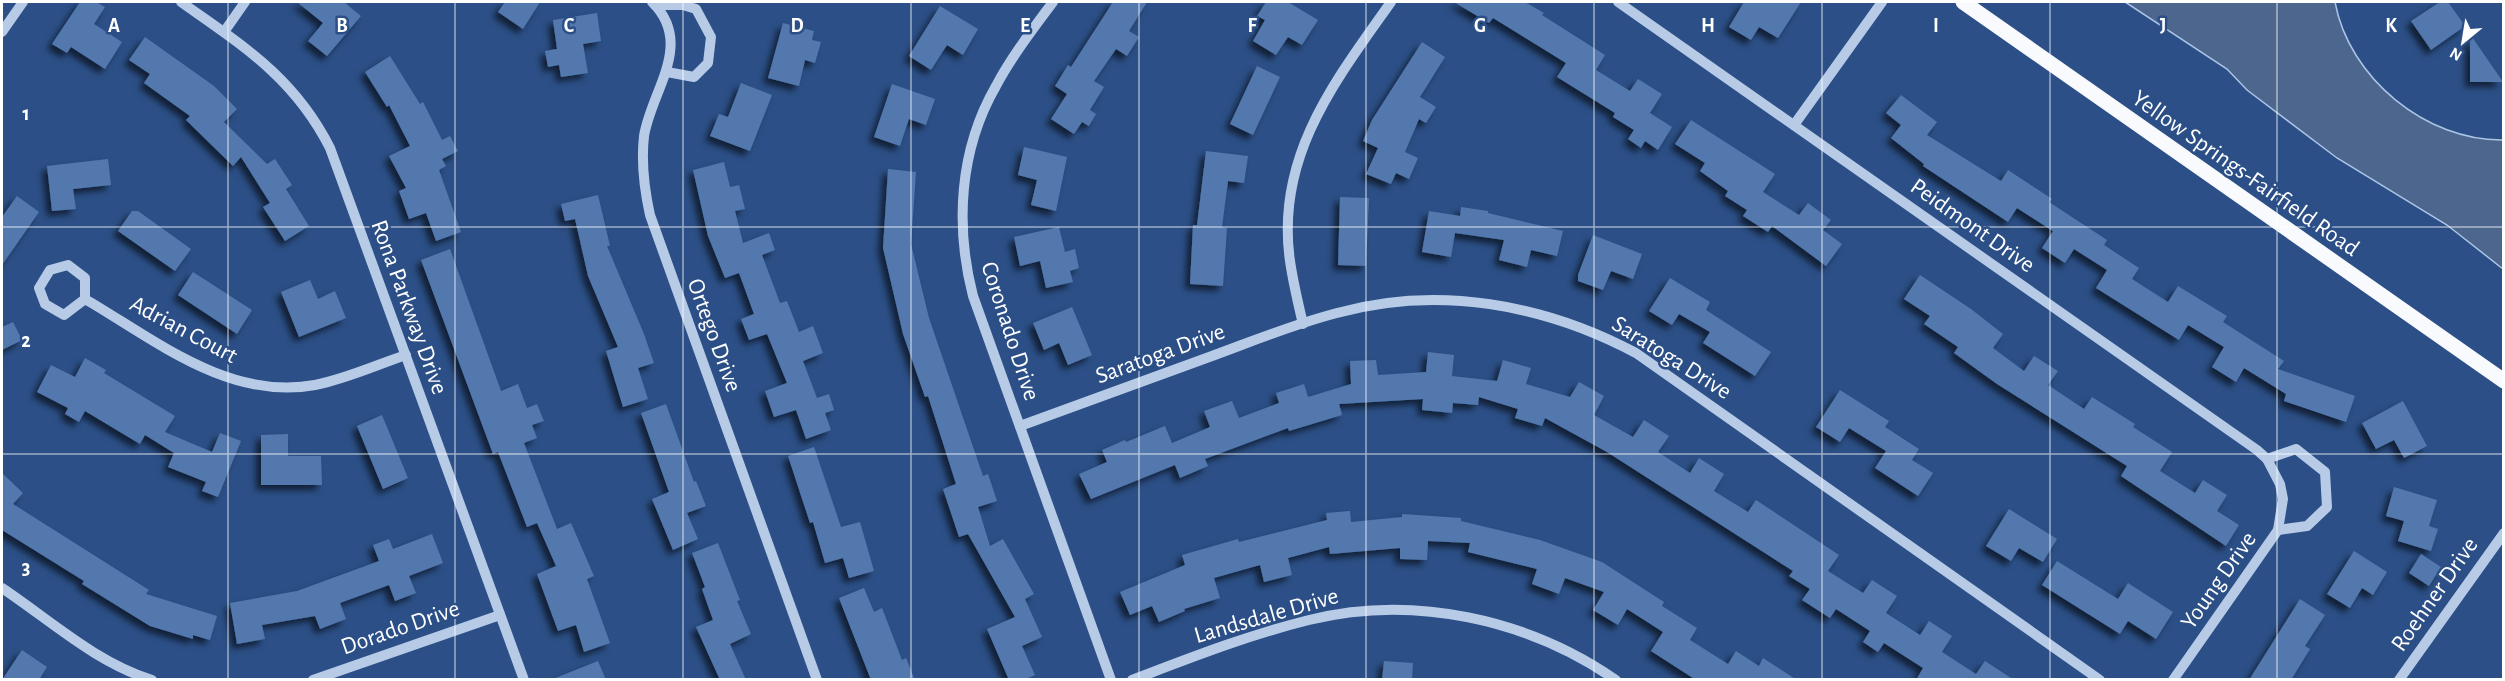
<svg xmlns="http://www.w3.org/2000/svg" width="2505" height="681" viewBox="0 0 2505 681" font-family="'Alegreya Sans',sans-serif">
<defs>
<filter id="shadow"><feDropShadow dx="-5" dy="5" stdDeviation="3" flood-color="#0009"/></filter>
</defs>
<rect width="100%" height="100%" fill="#2b4f86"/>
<!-- water -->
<path fill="#4d668d" stroke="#acc5e7" stroke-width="1.5" d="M2125 2H2335C2349 78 2426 141 2503 140V269L2447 225 2337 158 2247 90 2227 69Z"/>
<!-- building -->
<g fill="#5378ad" filter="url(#shadow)">
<polygon points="80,2 96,2 105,7 94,24 122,42 105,69 71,47 67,53 52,44"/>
<polygon points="297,2 344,2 361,16 327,56 308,41 323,23"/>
<polygon points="505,2 540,2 523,29 498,12"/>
<polygon points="1113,2 1147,2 1129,31 1139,37 1127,56 1116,49 1094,81 1104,87 1090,110 1096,114 1089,126 1082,122 1074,134 1051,119 1067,94 1055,86 1068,65 1071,67"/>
<polygon points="1266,2 1288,2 1318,20 1302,45 1288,37 1276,55 1253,41 1265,20 1257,16"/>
<polygon points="1454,2 1525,2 1544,13 1542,15 1605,55 1596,70 1630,91 1638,79 1662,94 1650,113 1672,127 1658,150 1645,141 1641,148 1628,139 1634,130 1613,117 1615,113 1557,77 1566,63 1493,18 1489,23"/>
<polygon points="1744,2 1801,2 1778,38 1759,27 1751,40 1729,27"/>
<polygon points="2440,2 2448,2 2465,26 2431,50 2411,21"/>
<polygon points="940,6 978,29 963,55 947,45 931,70 909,56"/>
<polygon points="597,13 601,41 583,44 588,73 561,77 559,65 548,67 545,51 557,49 553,20"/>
<polygon points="783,23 814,31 812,40 821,42 815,63 805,60 799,86 768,78"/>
<polygon points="2470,34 2503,82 2470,82"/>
<polygon points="145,37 214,86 237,109 224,122 267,164 275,159 292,185 286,189 309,226 285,241 263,207 270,203 241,157 233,166 186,120 190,116 144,83 150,74 129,60"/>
<polygon points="1422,42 1445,57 1420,97 1436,107 1426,123 1419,119 1405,152 1418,158 1409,179 1396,173 1391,184 1366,174 1378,148 1363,141 1372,120"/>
<polygon points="390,56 420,104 423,102 442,140 450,136 458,151 442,159 446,166 439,170 461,232 436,241 426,213 409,219 399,191 406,188 389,156 410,146 389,105 387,107 365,72"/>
<polygon points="1257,66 1280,77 1253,135 1230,124"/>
<polygon points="741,83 772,95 750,151 710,136 719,114 728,117"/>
<polygon points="892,84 935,99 926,125 909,119 900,146 874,137"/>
<polygon points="1901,95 1937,122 1927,135 2001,181 2008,170 2052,199 2049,202 2107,240 2104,245 2139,268 2132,279 2168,302 2178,286 2227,316 2223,322 2284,361 2278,369 2355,396 2346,422 2284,401 2286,394 2244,368 2236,382 2212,367 2224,347 2188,325 2179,340 2096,288 2107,270 2074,249 2065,263 2042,248 2053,231 2017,208 2008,222 1923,166 1924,164 1891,138 1901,125 1886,113"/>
<polygon points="1691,120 1775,174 1763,192 1799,215 1808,203 1831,220 1823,230 1842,244 1826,266 1772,226 1768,232 1743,216 1747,210 1725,196 1728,191 1700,171 1705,163 1675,144"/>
<polygon points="1024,147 1067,157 1056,211 1031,205 1037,180 1018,175"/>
<polygon points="1206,151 1248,156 1244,183 1228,181 1222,227 1227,228 1223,286 1190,284 1193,225 1197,225"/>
<polygon points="108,159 111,185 73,189 76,209 52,211 47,166"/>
<polygon points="724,162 730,187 739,185 745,209 735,211 743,243 769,233 775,250 762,255 780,303 787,301 799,332 813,326 823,353 803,361 817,398 829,394 834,410 825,413 831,430 806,439 796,410 774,417 765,391 787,383 767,334 749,340 741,319 754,314 739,273 725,278 708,236 693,170"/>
<polygon points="888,169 916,172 911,244 929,318 983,476 988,474 997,501 978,507 990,546 1003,539 1034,594 1025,599 1042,637 1022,646 1035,675 1024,680 1009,680 987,629 1015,617 968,534 959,537 943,489 956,484 928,396 925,397 903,334 883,248"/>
<polygon points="598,195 610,246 607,246 644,334 654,363 638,368 648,399 623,407 606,351 618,347 588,276 575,219 565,221 561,204"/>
<polygon points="17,196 39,212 2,265 2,217"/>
<polygon points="1340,197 1369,198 1366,266 1338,265"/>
<polygon points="1461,207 1488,211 1488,213 1563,231 1557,256 1531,250 1527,267 1499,260 1504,240 1455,233 1451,257 1422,252 1429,211 1460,216"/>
<polygon points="132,211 138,211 191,249 175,271 118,231"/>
<polygon points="1059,227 1065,252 1075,249 1079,268 1070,271 1073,282 1046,288 1040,261 1020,266 1014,237"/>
<polygon points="1593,235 1642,254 1633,279 1611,271 1603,290 1578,281 1578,275"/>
<polygon points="450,249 501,391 518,384 527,408 537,404 544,421 532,425 537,438 524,443 557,529 571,523 594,576 587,579 610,643 584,652 576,625 558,631 537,574 556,566 537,523 527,527 498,452 493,454 421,260"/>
<polygon points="193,272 252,310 237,334 178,295"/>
<polygon points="1920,275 1971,309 2003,334 1993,348 2024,371 2034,356 2058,371 2048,385 2084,409 2092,397 2135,424 2133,427 2172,452 2160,471 2195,493 2203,480 2227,495 2217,511 2239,525 2226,546 2121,476 2127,466 1997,384 1954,353 1958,347 1924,324 1930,316 1904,299"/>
<polygon points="1670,278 1710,302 1706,310 1771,352 1755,376 1703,343 1710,332 1679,314 1672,325 1649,311"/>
<polygon points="310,280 318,299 335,291 346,318 299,337 281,292"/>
<polygon points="1072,307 1092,355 1068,365 1059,343 1044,350 1033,323"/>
<polygon points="13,322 22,340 2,350 2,327"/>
<polygon points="1428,352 1454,355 1452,376 1497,381 1503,360 1531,368 1526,384 1570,397 1579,382 1604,396 1594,415 1633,437 1644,420 1669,436 1658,452 1690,473 1699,458 1724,474 1714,491 1748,512 1756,500 1839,555 1828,571 1863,593 1872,580 1897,596 1886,613 1920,635 1929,621 1952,636 1942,652 1976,674 1985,661 2014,680 1916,680 1923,668 1884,643 1878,652 1863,642 1870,631 1836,609 1830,618 1802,600 1810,589 1789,576 1793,571 1607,452 1545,418 1542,426 1515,418 1518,409 1479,397 1478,405 1453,403 1452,413 1422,410 1423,399 1339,404 1342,415 1289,431 1288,428 1205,459 1208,466 1180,478 1175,465 1091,499 1079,474 1107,462 1102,450 1125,440 1126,442 1165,426 1172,443 1210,427 1204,411 1232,401 1239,418 1279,403 1276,393 1304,384 1308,397 1351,384 1350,361 1376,360 1378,375 1426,372"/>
<polygon points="85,358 106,370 104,373 175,416 165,432 212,452 220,433 241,441 218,497 202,491 206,482 168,467 174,453 145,435 140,444 85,411 79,422 65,414 68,408 37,392 51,365 75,377"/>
<polygon points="1840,390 1889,421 1885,427 1919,449 1912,460 1933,473 1918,496 1875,468 1886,451 1849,428 1840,442 1816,427"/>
<polygon points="2403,401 2427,446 2404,458 2394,440 2376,449 2362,423"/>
<polygon points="666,404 694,482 696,481 706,506 687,513 698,539 673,550 652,499 669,492 641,413"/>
<polygon points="382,415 408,478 383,489 357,426"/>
<polygon points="288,434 288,456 321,456 322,485 261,485 261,435"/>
<polygon points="814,447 841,527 860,522 874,571 849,578 843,558 825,563 813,522 810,523 788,456"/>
<polygon points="2,473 23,493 13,504 149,590 146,594 217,616 210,640 193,635 193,639 150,626 82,584 84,581 2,530"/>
<polygon points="2394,487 2437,500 2429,526 2438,529 2431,551 2398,541 2404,521 2386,516"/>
<polygon points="2009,509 2057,539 2043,562 2019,548 2011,561 1986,546"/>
<polygon points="1350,511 1351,522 1402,517 1402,514 1461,518 1461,521 1540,540 1602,562 1664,602 1662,606 1697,628 1690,640 1728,664 1736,651 1759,666 1763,658 1797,680 1696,680 1651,651 1663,632 1627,609 1618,625 1593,610 1604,592 1565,578 1559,594 1532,584 1537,569 1468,552 1470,543 1428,541 1427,560 1400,559 1400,548 1330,554 1329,547 1288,558 1292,575 1264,582 1260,565 1214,578 1220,598 1184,609 1185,611 1159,622 1152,606 1130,615 1120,592 1185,565 1182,555 1238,539 1239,542 1327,520 1326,513"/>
<polygon points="432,534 443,563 409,576 416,593 395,601 389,585 340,603 346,619 320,629 315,616 262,625 265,639 237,644 230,603 297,591 379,561 373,545 389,539 393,549"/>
<polygon points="718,543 740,600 737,601 751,634 730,644 746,680 720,680 696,627 713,620 702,589 705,587 692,553"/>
<polygon points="2354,551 2387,572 2373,595 2362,588 2350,608 2327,594"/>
<polygon points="2421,554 2441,567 2429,586 2409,573"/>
<polygon points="2057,561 2118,599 2128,583 2173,612 2156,639 2128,621 2120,634 2042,585"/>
<polygon points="864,588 874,612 882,608 902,660 906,658 915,680 871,680 839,598"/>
<polygon points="2300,599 2325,615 2305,646 2310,649 2291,680 2249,680"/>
<polygon points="22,650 47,667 39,680 2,680"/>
<polygon points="598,661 606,680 554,680 553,679"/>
<polygon points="1384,661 1413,663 1412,680 1382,680"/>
</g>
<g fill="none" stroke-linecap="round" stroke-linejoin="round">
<!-- minor -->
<g stroke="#b7cbe7" stroke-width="10">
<path d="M181 2C243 46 294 77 330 148L524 680"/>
<path d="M652 2C695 44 651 91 644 136 641 163 644 188 650 215L817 680"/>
<path d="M1053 2C1033 29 1012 56 996 86 959 150 955 226 973 296L1111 680"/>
<polyline points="1618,2 2257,450 2267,459 2280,484 2283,499 2278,530 2173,680"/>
<polyline points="655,5 683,5 696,9 711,37 708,63 694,77 667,72"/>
<polyline points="2,32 23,2"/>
<polyline points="224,32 245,2"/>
<polyline points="1794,125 1882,2"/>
<path d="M85 299 64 315 45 304 39 288 50 270 68 265 85 278V299C155 340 229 401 315 385 346 379 376 365 406 355"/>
<path d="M1303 324C1298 303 1293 282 1290 261 1275 157 1335 81 1391 2"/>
<path d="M1020 426C1084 403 1148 379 1212 356 1253 341 1294 324 1337 313 1438 285 1544 304 1636 353L2100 680"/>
<polyline points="2267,459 2296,449 2325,472 2327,507 2307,526 2278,530"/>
<path d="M2 588C50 620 95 662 152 680"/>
<polyline points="313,680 500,615"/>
<path d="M1132 680C1190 658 1248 635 1309 620 1413 594 1528 619 1616 680"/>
<polyline points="2399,680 2504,533"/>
</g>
<!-- major -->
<polyline stroke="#f8fafe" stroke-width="15" points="1963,2 2504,381"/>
</g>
<!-- grid -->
<path fill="none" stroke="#fff" stroke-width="1.5" stroke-opacity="0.55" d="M228 2V680M455 2V680M683 2V680M911 2V680M1139 2V680M1366 2V680M1594 2V680M1822 2V680M2050 2V680M2277 2V680M2 227H2504M2 454H2504"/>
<g text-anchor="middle" stroke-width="5" stroke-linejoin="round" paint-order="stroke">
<!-- street labels -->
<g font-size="24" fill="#fff" stroke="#2b4f86">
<text transform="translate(2246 173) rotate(35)" y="8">Yellow Springs-Fairfield Road</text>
<text transform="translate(1973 225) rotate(35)" y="8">Peidmont Drive</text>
<text transform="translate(410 307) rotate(70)" y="8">Rona Parkway Drive</text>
<text transform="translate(184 329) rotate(28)" y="8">Adrian Court</text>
<text transform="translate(1011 331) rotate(72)" y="8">Coronado Drive</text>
<text transform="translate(715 335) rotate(70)" y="8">Ortego Drive</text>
<text transform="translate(1160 353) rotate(-20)" y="8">Saratoga Drive</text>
<text transform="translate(1672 357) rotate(32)" y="8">Saratoga Drive</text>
<text transform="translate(2218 580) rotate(-55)" y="8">Young Drive</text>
<text transform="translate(2434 594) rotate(-55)" y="8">Roehner Drive</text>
<text transform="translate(1266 615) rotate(-16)" y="8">Landsdale Drive</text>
<text transform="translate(400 627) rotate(-19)" y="8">Dorado Drive</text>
</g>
</g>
<g font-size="20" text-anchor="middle" font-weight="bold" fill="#fff" stroke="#2b4f86" stroke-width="5" stroke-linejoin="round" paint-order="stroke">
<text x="114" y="32">A</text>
<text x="342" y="32">B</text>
<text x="569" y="32">C</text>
<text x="797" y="32">D</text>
<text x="1025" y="32">E</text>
<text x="1252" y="32">F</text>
<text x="1480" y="32">G</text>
<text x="1708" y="32">H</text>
<text x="1936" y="32">I</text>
<text x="2163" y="32">J</text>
<text x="2391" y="32">K</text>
<text x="26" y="120">1</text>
<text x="26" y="347">2</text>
<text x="26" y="574">3</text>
</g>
<!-- border -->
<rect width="2505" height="681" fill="none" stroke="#ffffff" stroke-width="6"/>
<!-- north arrow -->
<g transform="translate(2463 42) rotate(210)" stroke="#2b4f86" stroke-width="4.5" paint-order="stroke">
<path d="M0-4.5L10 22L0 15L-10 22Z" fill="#ffffff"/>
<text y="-9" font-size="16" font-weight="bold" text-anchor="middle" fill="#ffffff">N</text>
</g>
</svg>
